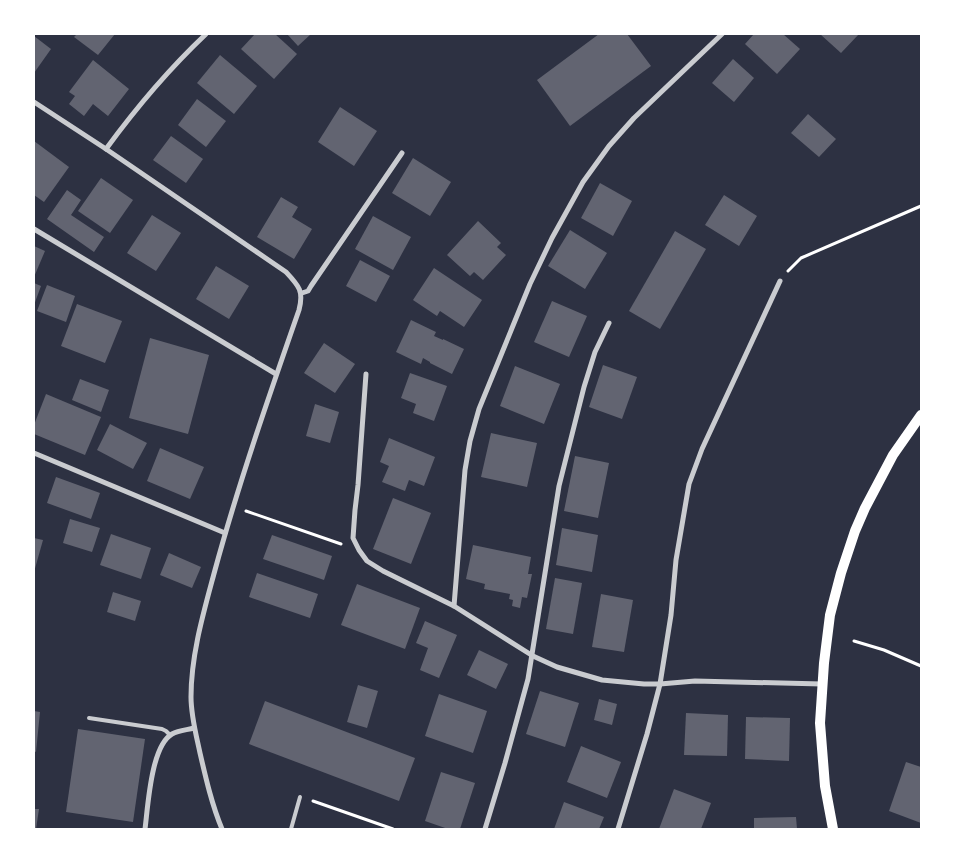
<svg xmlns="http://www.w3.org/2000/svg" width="955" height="863" viewBox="0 0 955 863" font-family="'Open Sans',sans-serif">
<rect width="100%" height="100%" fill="#2d3142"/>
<!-- building -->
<g fill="#626471">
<polygon points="77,34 115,34 98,55 74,37"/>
<polygon points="255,34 275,34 297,54 274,79 241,49"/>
<polygon points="287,34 311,34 298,46"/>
<polygon points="599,34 627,34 651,66 570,126 537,80"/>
<polygon points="754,34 783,34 800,49 777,74 745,44"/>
<polygon points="820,34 859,34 841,53"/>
<polygon points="34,36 51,49 34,73"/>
<polygon points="220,55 257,86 234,114 197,83"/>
<polygon points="733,59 754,78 734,102 712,83"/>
<polygon points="93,60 129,89 108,116 93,104 84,116 69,104 75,96 69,92"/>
<polygon points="197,99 226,121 206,147 178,125"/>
<polygon points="340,107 377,131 354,166 318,142"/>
<polygon points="808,114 836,139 819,157 791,133"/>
<polygon points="171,136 203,159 186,183 153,160"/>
<polygon points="34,141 69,167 44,202 34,195"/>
<polygon points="413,158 451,182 430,216 392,193"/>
<polygon points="101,178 133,200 110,233 78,211"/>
<polygon points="600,183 632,201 613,236 581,218"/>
<polygon points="67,190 81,200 71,215 104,237 94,252 47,219"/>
<polygon points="724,195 757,216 739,246 705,225"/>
<polygon points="281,197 298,207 292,217 312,229 294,259 257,237"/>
<polygon points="152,215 181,233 156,271 127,253"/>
<polygon points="373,216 411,237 393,270 355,249"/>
<polygon points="478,221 501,243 497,247 506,255 483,280 474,272 470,276 447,255"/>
<polygon points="570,230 607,253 585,289 548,266"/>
<polygon points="675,231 706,249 660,329 629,311"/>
<polygon points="34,246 45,251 34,277"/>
<polygon points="360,260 390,276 376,302 346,286"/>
<polygon points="216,266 249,286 229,319 196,299"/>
<polygon points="434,268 482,300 464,327 440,311 437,316 413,300"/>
<polygon points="34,283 41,286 34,305"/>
<polygon points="47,285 75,296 66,322 37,311"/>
<polygon points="552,301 587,316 569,357 534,342"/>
<polygon points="77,304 122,321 105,363 61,346"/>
<polygon points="411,320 436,332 434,336 443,340 443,339 464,349 452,374 430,363 430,362 423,358 421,364 396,352"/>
<polygon points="150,338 209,355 188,434 129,418"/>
<polygon points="324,343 355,364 335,393 304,373"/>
<polygon points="603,365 637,377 622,419 589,407"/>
<polygon points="515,366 560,384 544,424 500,406"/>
<polygon points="410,373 447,386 434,421 413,413 416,404 401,398"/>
<polygon points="80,379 109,390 101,412 72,400"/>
<polygon points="46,394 101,417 85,455 34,434 34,425"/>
<polygon points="315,404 339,412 330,443 306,436"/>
<polygon points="110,424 147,443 133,469 97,450"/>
<polygon points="491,433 537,443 527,487 481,477"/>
<polygon points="389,438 435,457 424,486 409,480 405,491 382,482 389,466 380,462"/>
<polygon points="160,448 204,467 190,499 147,481"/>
<polygon points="575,456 609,463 598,518 564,511"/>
<polygon points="56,477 100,493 91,519 47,503"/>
<polygon points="393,498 431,513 411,564 373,549"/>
<polygon points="70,519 100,528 92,552 63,543"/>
<polygon points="562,528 598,535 592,572 556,565"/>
<polygon points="111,534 151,548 141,579 100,565"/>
<polygon points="272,535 332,556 324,580 263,559"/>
<polygon points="34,538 43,540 34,572"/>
<polygon points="473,545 531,557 528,574 532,574 527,598 522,597 520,608 512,606 513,600 509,599 510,594 484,589 485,584 466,579"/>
<polygon points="169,553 201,567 192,588 160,575"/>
<polygon points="257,573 318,594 310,618 249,597"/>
<polygon points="555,578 582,583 573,634 546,629"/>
<polygon points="357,584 420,608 405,649 341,625"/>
<polygon points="113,592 141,601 135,621 107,612"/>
<polygon points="601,594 633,600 624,652 592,647"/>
<polygon points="425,621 457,635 439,678 420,670 428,648 416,643"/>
<polygon points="479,650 508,664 496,689 467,675"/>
<polygon points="358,685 378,691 367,728 347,722"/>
<polygon points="540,691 579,703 565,747 526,734"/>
<polygon points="439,694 487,711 473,753 425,736"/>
<polygon points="599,699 617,704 612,725 594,720"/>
<polygon points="265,701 415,758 399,801 249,744"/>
<polygon points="34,711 40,712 36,752 34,751"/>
<polygon points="686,713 728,715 727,756 684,755"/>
<polygon points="746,717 790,718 789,761 745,759"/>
<polygon points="78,729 145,739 133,822 66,812"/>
<polygon points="581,746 621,762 607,798 567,782"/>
<polygon points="906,762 921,767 921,823 889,811"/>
<polygon points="441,772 475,783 460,829 448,829 425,821"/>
<polygon points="674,789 711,803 701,829 659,829"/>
<polygon points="564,802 604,817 599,829 554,829"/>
<polygon points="34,809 39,809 36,829 34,829"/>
<polygon points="796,817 797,829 754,829 754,818"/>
</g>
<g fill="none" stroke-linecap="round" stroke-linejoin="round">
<!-- path -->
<g stroke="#fff" stroke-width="3">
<polyline points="788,271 801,258 921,206"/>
<polyline points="246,511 341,544"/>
<polyline points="854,641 884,650 921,666"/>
<polyline points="313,801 393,829"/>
</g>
<!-- service -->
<g stroke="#caccd0" stroke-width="4">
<polyline points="89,718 162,729 166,731 170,735"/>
<polyline points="291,829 300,797"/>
</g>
<!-- minor -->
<g stroke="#caccd0" stroke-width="5">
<path d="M34 102 106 149 286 272C299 286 304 291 299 310 269 396 239 482 215 570 204 611 191 654 191 697 191 716 196 734 200 753 206 779 212 805 222 829"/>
<path d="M106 149C136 108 169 69 206 34"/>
<polyline points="34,229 276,374"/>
<polyline points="302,293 308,291 311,286 402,153"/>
<polyline points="366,374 358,485 355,510 353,538 359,550 367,561 383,571 454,606 533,656 557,667 602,680 644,684 660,684 695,681 822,684"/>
<polyline points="34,453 225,533"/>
<polyline points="454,606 465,470 470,441 479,409 530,284 552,238 583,182 609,146 634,118 722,34"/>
<path d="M145 829C148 806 151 746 172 734 179 730 187 730 194 728"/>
<polyline points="485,829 505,763 528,679 559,486 584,387 595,352 609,323"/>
<polyline points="618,829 647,734 660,684 671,615 676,560 689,484 702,449 780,281"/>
</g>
<!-- secondary -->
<polyline stroke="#fff" stroke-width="10" points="833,829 825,786 820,723 824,663 830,615 841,573 855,531 865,508 893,455 921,415"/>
</g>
<!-- border -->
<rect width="955" height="863" fill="none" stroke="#ffffff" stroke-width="70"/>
</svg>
